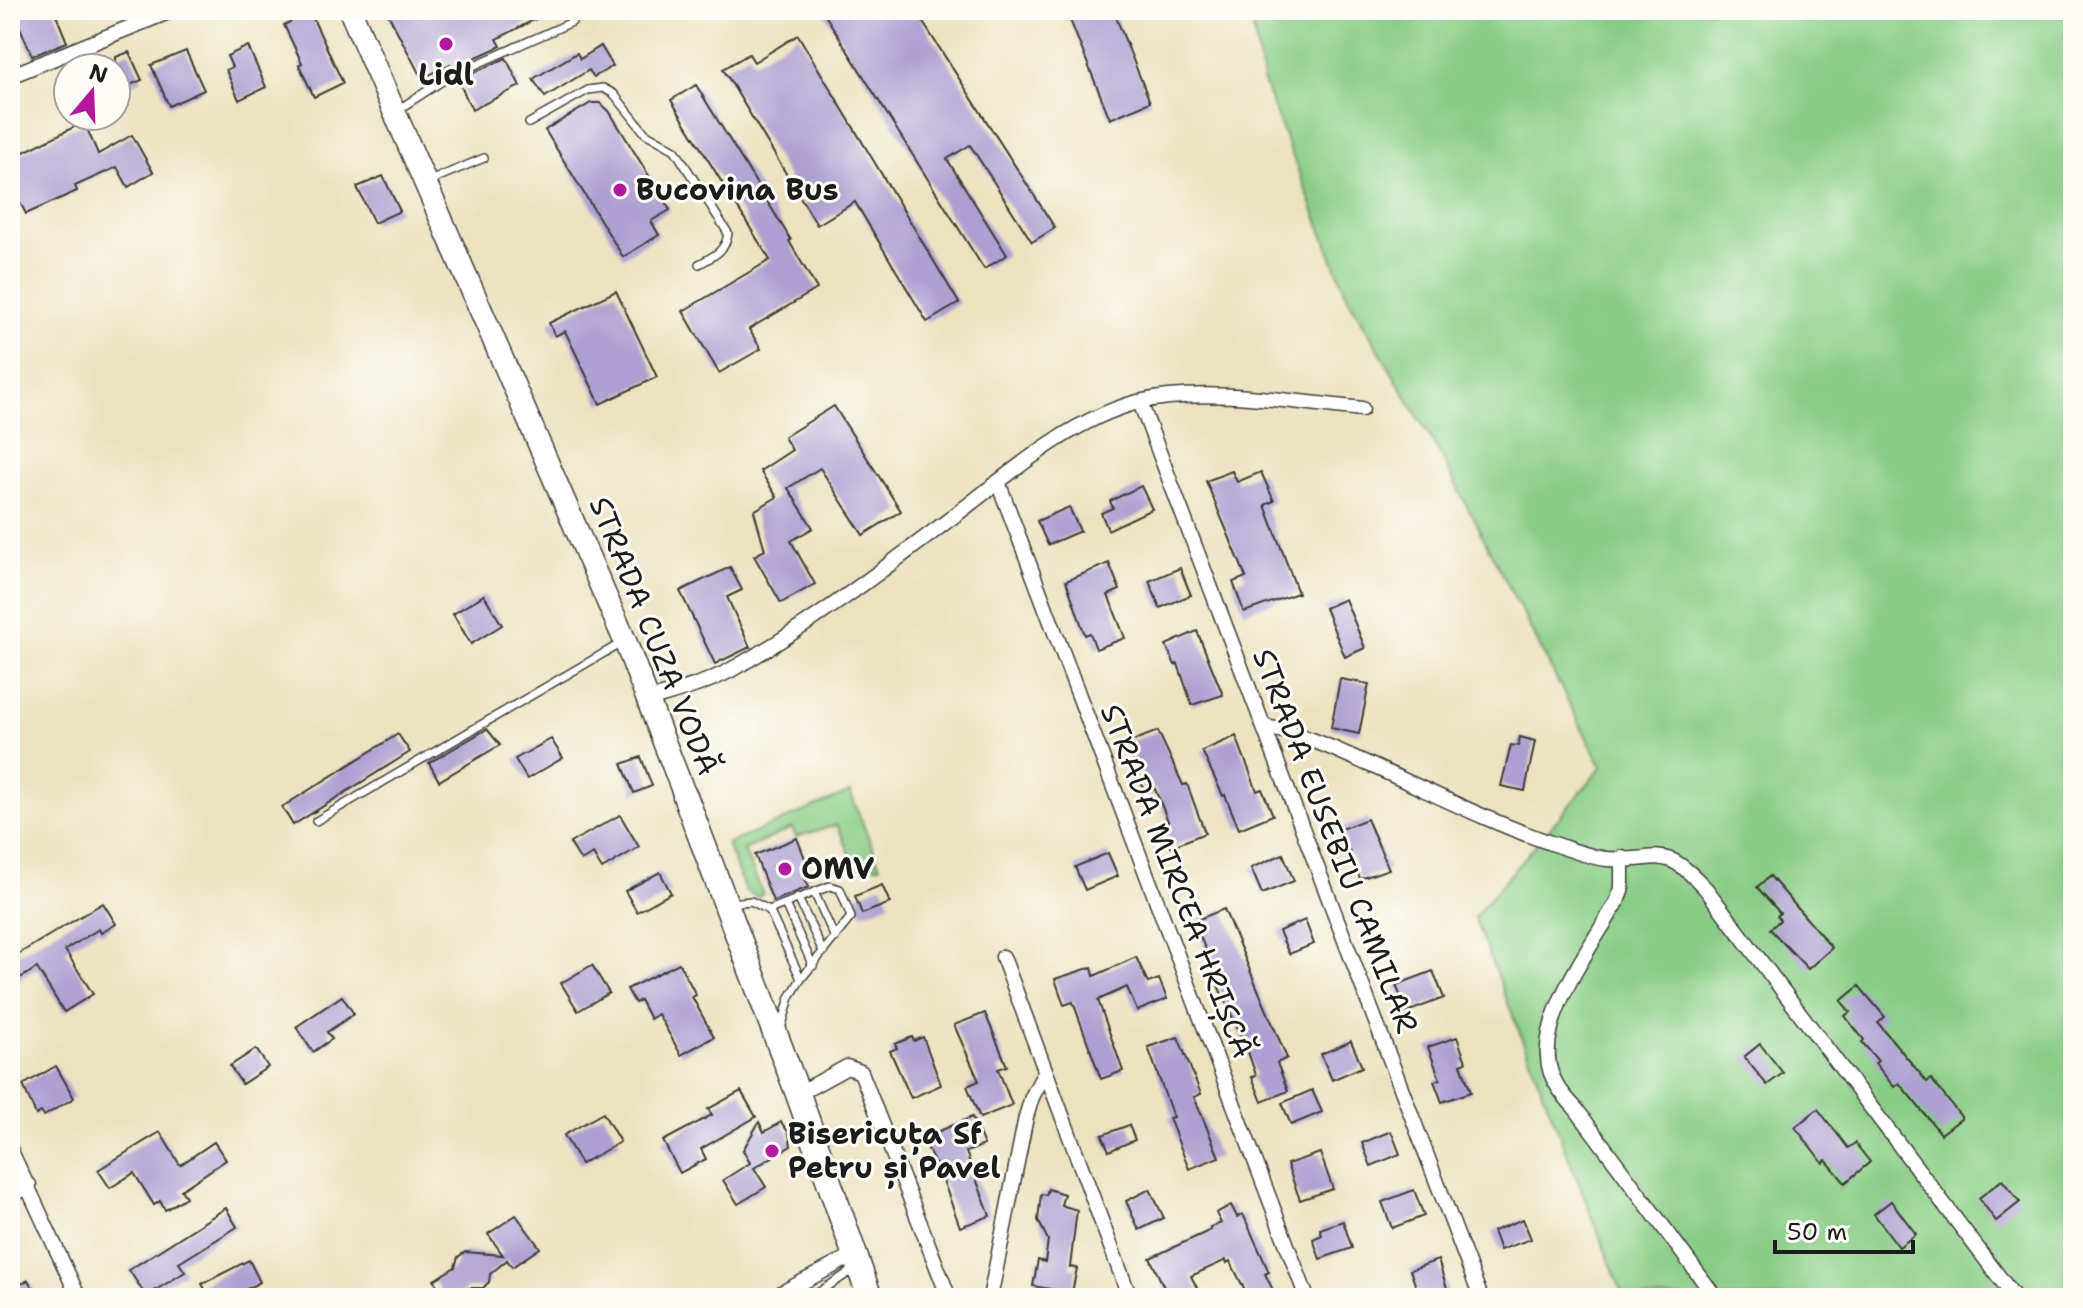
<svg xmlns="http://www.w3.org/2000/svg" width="2083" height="1308" viewBox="0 0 2083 1308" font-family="'Shantell Sans',sans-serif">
<rect width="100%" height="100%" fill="#fdfcf7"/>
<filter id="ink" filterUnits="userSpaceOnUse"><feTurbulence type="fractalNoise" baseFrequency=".0125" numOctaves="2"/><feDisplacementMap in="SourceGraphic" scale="16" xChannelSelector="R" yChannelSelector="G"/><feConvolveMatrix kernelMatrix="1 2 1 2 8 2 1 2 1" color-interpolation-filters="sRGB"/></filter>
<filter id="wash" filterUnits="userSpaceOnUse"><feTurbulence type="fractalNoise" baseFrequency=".006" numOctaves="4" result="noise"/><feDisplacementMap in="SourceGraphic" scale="32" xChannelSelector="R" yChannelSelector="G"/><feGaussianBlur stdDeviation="1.8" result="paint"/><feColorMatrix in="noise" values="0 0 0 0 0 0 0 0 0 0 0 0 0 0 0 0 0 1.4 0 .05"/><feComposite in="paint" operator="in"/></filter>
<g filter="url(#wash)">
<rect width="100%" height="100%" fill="#ece2c1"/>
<!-- green -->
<g fill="#88cc85" stroke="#527450" stroke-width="2">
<polygon points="1249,10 2073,10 2073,1298 1624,1298 1474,917 1602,767 1440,454 1348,298 1264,83"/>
<polygon points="850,792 880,866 856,868 837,825 796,837 792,828 744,850 763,894 757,897 745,891 727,844"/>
</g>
<g id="blocks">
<!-- building -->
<g fill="#aea0d0">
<polygon points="10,10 54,10 67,42 32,56 19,25 10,29"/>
<polygon points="386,10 553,10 497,39 501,46 452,68 450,64 422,79"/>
<polygon points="822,10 915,10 1055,228 1032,242 970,145 947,159 1007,255 984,269"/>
<polygon points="1066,10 1113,10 1150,102 1110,119"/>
<polygon points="310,12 343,83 314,97 299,65 302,63 284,25"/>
<polygon points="798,35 959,303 927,322 855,202 817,225 723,69 749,54 754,62"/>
<polygon points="248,46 266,87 239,100 226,70 232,67 227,56"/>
<polygon points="601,46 613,66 594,77 589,70 545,97 533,79 577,53 580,59"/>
<polygon points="186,51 204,90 169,106 151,65"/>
<polygon points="129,52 142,80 116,91 116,57"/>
<polygon points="506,58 520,86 472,110 458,80"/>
<polygon points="696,85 791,240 789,241 817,289 749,329 761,349 719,373 683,311 770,260 671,100"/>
<polygon points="591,103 600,103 609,111 670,210 651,221 659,235 623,257 545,130"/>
<polygon points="84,122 98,154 132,135 153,172 128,187 117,167 75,186 77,191 26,214 10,183 10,130 22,153"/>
<polygon points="383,176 400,211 374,223 357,187"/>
<polygon points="616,291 657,377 600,404 565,331 555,336 549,323"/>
<polygon points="834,406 901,511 863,535 820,468 788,488 813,528 791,541 815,584 781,603 754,556 765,550 754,511 777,497 760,471 792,450 784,437"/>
<polygon points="1232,471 1237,482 1261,472 1274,501 1265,505 1298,593 1244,612 1233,582 1246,577 1206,481"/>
<polygon points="1141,486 1152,509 1108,530 1101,513 1113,508 1110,501"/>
<polygon points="1069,507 1080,531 1048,545 1037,521"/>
<polygon points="1109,563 1120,590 1108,595 1125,638 1096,649 1090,633 1085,635 1066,581"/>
<polygon points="730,567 742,590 727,597 750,647 715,664 680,591"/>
<polygon points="1180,568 1191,595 1160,608 1149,581"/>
<polygon points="484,595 502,625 471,644 453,614"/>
<polygon points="1345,599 1365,648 1345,657 1325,608"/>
<polygon points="1197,631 1223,695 1192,705 1178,664 1175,665 1166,645"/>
<polygon points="1340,679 1369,684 1359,734 1331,728"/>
<polygon points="487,729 500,745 439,781 429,763"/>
<polygon points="1158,731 1183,785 1187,784 1205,833 1171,847 1161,823 1168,821 1155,789 1145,793 1127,743"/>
<polygon points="398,734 410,752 293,825 282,807"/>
<polygon points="1236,736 1257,791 1262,789 1273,815 1239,829 1225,795 1223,796 1202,751"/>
<polygon points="1520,737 1535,741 1525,791 1501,786 1511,745 1518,746"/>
<polygon points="551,739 563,758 527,779 515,759"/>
<polygon points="641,757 652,786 634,793 622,764"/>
<polygon points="620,815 639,847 602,869 593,854 581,861 570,843"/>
<polygon points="1367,819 1389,869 1360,879 1350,851 1346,852 1338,830"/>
<polygon points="797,838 811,874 804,877 809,887 773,901 755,855"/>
<polygon points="1108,853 1118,876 1085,890 1075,867"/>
<polygon points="1283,854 1294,881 1262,894 1251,868"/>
<polygon points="660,872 671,893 637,912 625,891"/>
<polygon points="1770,876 1832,948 1808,969 1770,929 1780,920 1777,916 1780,913 1757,887"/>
<polygon points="882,885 890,903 862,914 855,896"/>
<polygon points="103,903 116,924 101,933 99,929 65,950 93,994 64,1012 37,968 10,984 10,959"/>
<polygon points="1224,909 1287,1058 1277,1063 1288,1091 1262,1102 1252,1077 1256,1075 1247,1049 1205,957 1208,956 1194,921"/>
<polygon points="1305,920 1314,944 1289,954 1279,931"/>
<polygon points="1136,957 1148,983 1159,979 1167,999 1137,1011 1127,987 1098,1000 1123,1071 1101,1079 1073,1002 1064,1005 1055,979 1092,967 1094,976"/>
<polygon points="679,963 696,995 692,997 714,1037 681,1055 658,1014 650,1019 640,1000 635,1003 627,989"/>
<polygon points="592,965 609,993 578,1011 561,983"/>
<polygon points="1433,971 1444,998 1407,1012 1396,985"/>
<polygon points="1859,986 1885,1017 1878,1023 1927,1082 1931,1079 1962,1118 1941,1134 1899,1083 1894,1087 1875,1063 1878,1061 1862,1042 1864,1040 1845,1016 1850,1012 1841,1001"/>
<polygon points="342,996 354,1014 327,1032 332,1039 313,1052 296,1027"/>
<polygon points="985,1013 1007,1066 998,1069 1012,1105 980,1118 967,1086 979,1081 954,1025"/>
<polygon points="912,1037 914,1041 923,1037 941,1085 911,1098 890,1051 897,1048 895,1044"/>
<polygon points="1178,1037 1201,1094 1194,1097 1219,1157 1189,1169 1169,1118 1173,1117 1148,1047"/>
<polygon points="1457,1037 1466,1062 1461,1064 1471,1092 1442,1102 1434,1081 1440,1079 1428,1047"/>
<polygon points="1351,1041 1362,1067 1332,1080 1321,1054"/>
<polygon points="1760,1044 1783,1073 1767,1085 1744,1057"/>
<polygon points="256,1049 268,1067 242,1084 230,1066"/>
<polygon points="56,1066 74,1098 44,1116 41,1112 36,1115 23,1085"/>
<polygon points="1312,1090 1322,1112 1291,1125 1282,1103"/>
<polygon points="741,1091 756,1117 701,1149 706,1159 680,1173 663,1141 712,1115 708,1109"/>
<polygon points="1818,1109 1848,1148 1855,1143 1870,1162 1845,1183 1826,1160 1823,1163 1795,1127"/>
<polygon points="603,1113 620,1142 581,1164 564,1135"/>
<polygon points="972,1117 984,1145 966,1152 990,1216 960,1227 937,1164 935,1165 923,1138"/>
<polygon points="759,1122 764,1132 781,1122 789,1133 791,1146 754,1168 766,1187 738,1204 723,1180 750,1163 743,1150"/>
<polygon points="1129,1125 1135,1140 1109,1151 1102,1135"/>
<polygon points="1391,1131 1400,1154 1371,1166 1362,1143"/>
<polygon points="160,1132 180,1165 214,1142 226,1160 181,1190 186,1197 165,1210 160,1201 154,1205 134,1173 110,1188 98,1170"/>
<polygon points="1320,1153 1333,1189 1300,1200 1287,1164"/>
<polygon points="2002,1180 2020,1202 1996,1221 1979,1198"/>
<polygon points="1048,1189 1064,1194 1061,1205 1077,1210 1070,1267 1077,1268 1072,1293 1033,1286 1038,1260 1045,1262 1048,1240 1038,1220 1041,1194 1046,1195"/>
<polygon points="1150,1189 1164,1218 1139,1230 1126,1201"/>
<polygon points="1414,1190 1424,1216 1392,1228 1382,1202"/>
<polygon points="1891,1201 1916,1234 1899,1247 1874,1214"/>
<polygon points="1231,1205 1237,1217 1243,1214 1269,1272 1265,1274 1277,1298 1249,1298 1230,1261 1227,1263 1226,1260 1191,1276 1202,1298 1169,1298 1150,1258 1211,1230 1210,1228 1221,1223 1216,1213"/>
<polygon points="226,1208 237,1227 179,1263 185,1272 146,1296 129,1270"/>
<polygon points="516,1215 540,1248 512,1267 507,1260 490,1274 489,1282 483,1288 468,1288 453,1298 445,1298 434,1280 455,1267 458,1257 465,1252 503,1255 488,1234"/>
<polygon points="1523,1219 1531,1239 1500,1250 1493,1231"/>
<polygon points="1343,1221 1352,1248 1320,1259 1313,1239 1322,1235 1320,1229"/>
<polygon points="249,1260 260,1282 230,1298 210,1298 202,1284"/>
<polygon points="1438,1260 1450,1298 1420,1298 1410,1270"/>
<polygon points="28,1280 39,1298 10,1298 10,1291"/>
</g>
</g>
</g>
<g filter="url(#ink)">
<use href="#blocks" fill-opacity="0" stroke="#3b3a35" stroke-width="2"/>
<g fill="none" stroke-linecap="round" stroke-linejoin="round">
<!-- service casing -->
<g stroke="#3b3a35" stroke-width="10">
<g id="service">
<polyline points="396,111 450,76 572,22"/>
<path d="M529 123 588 90 603 88 614 94 645 133 675 150 728 233C726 251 714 256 699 264"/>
<polyline points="427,182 484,158"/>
<polyline points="316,821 623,642"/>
<polyline points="814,892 835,938"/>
<polyline points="798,898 823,952"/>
<polyline points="730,903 751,901 769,910 801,979 790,997 781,1029"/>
<polyline points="785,904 813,966"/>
<polyline points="769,910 830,886 840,889 851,917 801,979"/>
<polyline points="810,1298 856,1268"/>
</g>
</g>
<!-- minor casing -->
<g stroke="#3b3a35" stroke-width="17">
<g id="minor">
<polyline points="10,76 173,10"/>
<polyline points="1140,402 1481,1298"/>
<polyline points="998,482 1307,1298"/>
<path d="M649 700C675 692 704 684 729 671 809 627 886 567 958 513 1013 471 1070 420 1138 402 1203 386 1295 402 1362 409"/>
<path d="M1265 727C1301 733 1335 749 1368 764 1429 791 1485 820 1548 842 1567 848 1588 857 1607 859 1662 863 1661 841 1706 889L2015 1298"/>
<path d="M1622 858V888L1617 902C1593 945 1533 1021 1551 1073 1556 1087 1566 1098 1576 1109L1716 1298"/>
<polyline points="1003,957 1130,1298"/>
<polyline points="798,1094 847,1067 861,1072 949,1298"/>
<polyline points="10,1149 79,1298"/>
<polyline points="10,1197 29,1185"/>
<polyline points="772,1298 854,1255"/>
<polyline points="990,1298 1026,1117 1032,1097 1045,1072"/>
</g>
</g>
<!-- primary casing -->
<g stroke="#3b3a35" stroke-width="25">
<polyline id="primary" points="350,10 625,641 685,796"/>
</g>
<!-- trunk casing -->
<g stroke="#3b3a35" stroke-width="27">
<polyline id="trunk" points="685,796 798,1094 870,1298"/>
</g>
<!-- service -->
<use href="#service" stroke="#fff" stroke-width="7"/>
<!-- minor -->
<use href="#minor" stroke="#fff" stroke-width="14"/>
<!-- primary -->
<use href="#primary" stroke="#fff" stroke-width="22"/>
<!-- trunk -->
<use href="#trunk" stroke="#fff" stroke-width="24"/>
</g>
</g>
<!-- markers -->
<g fill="#b5179e" stroke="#fdfcf7" stroke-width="3">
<circle cx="446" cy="44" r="8"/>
<circle cx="620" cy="190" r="8"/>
<circle cx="785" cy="869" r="8"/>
<circle cx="772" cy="1151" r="8"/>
</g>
<g text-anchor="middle" stroke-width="6" stroke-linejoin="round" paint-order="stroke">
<!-- poi labels -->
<g font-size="30" font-weight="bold" fill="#1c1c1c" stroke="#fdfcf7" text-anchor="start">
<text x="446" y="85" text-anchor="middle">Lidl</text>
<text x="636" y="200">Bucovina Bus</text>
<text x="801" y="879">OMV</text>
<text x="788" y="1144">Bisericuța Sf<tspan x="788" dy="34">Petru și Pavel</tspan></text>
</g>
<!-- street labels -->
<g font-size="30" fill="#1c1c1c" stroke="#fdfcf7">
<text transform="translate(654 636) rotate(68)" y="10">STRADA CUZA VODĂ</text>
<text transform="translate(1335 841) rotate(69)" y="10">STRADA EUSEBIU CAMILAR</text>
<text transform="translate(1177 881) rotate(69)" y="10">STRADA MIRCEA HRIȘCĂ</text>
</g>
</g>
<!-- margin -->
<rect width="2083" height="1308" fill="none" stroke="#fdfcf7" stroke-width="40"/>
<!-- north arrow -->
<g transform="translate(92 92) rotate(19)"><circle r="38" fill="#fdfcf7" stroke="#a3a29f" stroke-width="2"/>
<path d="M0-6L14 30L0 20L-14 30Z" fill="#b5179e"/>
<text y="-12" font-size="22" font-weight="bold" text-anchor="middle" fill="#1c1c1c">N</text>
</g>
<!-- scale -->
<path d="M1775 1240v12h138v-12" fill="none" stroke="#1c1c1c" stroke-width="4"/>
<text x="1787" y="1240" font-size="24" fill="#1c1c1c" stroke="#fdfcf7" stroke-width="6" paint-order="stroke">50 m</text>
</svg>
